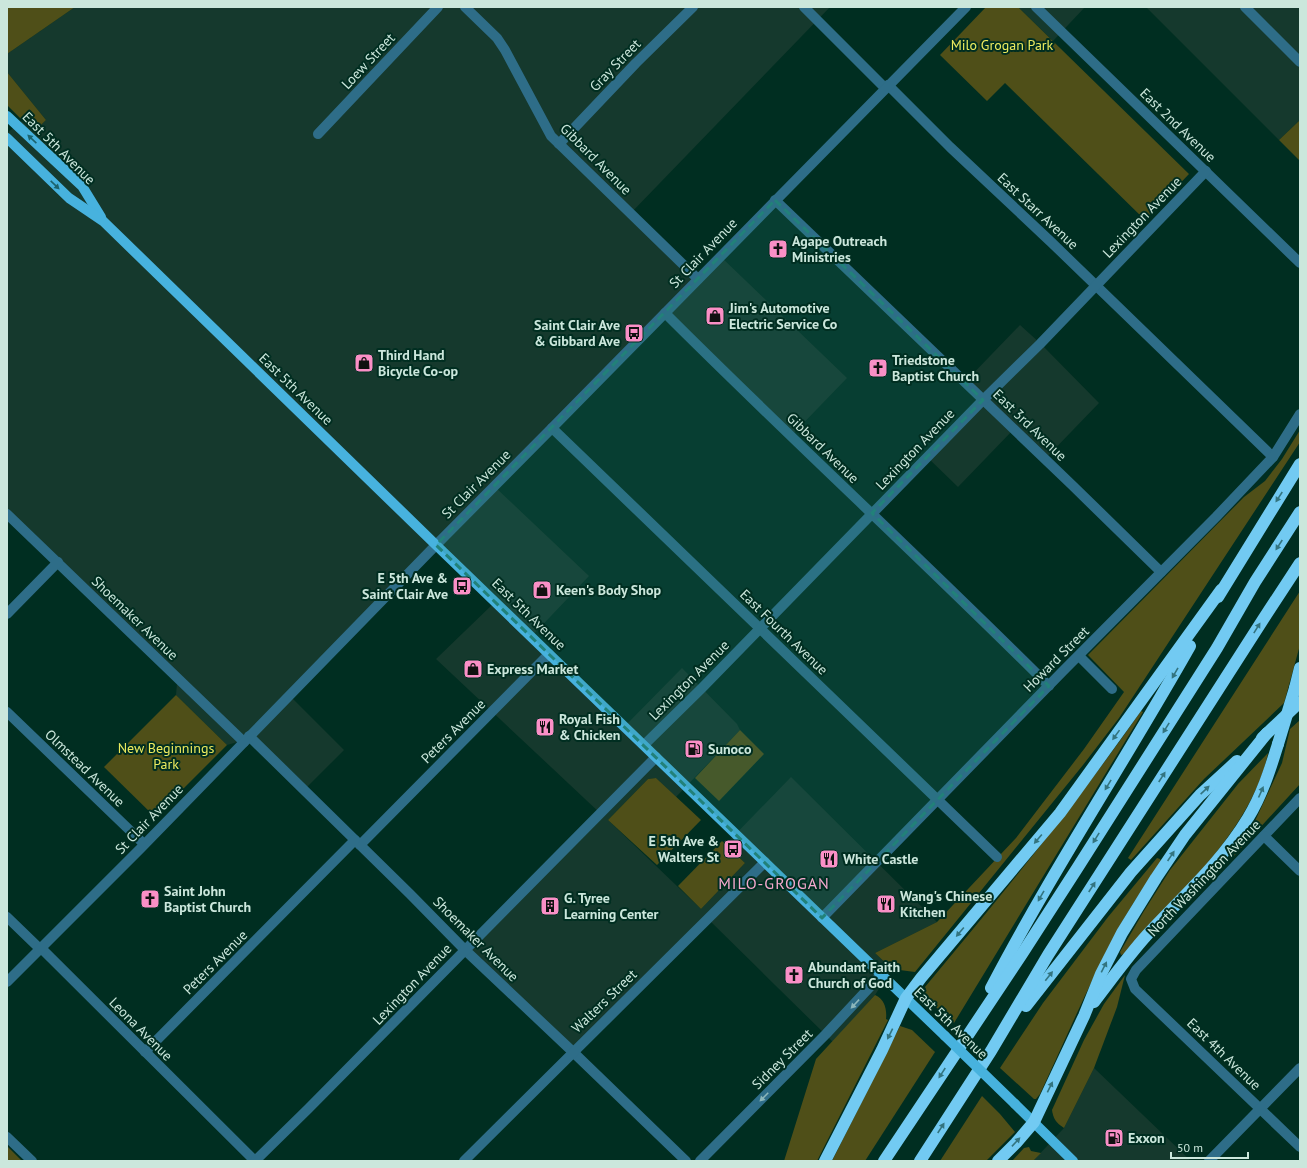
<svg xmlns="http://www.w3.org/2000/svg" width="1307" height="1168" viewBox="0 0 1307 1168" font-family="'PT Sans',sans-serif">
<rect width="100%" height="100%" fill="#002e21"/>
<!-- built -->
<g fill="#15392d">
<polygon points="75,7 830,7 629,215 697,279 720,256 847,378 790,437 665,313 495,487 589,576 531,637 624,727 682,668 737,724 740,730 676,797 656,778 648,779 608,820 701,909 745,863 726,844 791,777 937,922 875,953 892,969 875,995 833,1042 707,918 572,1053 464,950 601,814 436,659 494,603 437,548 290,696 344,750 303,791 248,739 227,745 176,695 177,683 7,516 7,133 22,121 34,132 46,120 7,72 7,54"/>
<polygon points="1018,7 1085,7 1053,41"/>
<polygon points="1146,7 1300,7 1300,120 1279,140"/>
<polygon points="1020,325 1041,344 1099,403 1044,460 1013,430 958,487 925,455 980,398 964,383"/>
<polygon points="1094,1068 1191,1161 1033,1161 1064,1128"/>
</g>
<!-- green -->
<g fill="#4f4f18">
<polygon points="7,7 75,7 7,54"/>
<polygon points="986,7 1018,7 1189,174 1145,220 1005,83 987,101 940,55"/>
<polygon points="7,72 46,120 34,132 7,105"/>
<polygon points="1300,120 1300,161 1279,140"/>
<polygon points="1300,430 1300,442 1119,718 1083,765 915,972 892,969 875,953 937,922 1016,838 1084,749 1124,692 1088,655 1244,497 1265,481 1282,459"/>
<polygon points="1300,591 1300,645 1284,703 1204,779 1131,860 1128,858"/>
<polygon points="176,695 227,745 155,817 104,767"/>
<path d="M1141 711 1143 712 954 1023 929 1001 924 994 926 989 925 987C1000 897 1074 807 1141 711Z"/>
<polygon points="1300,720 1300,784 1233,857 1255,821 1282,763 1290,729"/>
<polygon points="740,730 764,754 719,801 695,778"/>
<path d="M1268 753C1253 828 1174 900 1124 954L1121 955 1120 952 1144 911 1170 870 1238 784Z"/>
<polygon points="656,778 701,820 657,865 608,820 648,779"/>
<polygon points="722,841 745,863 701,909 678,886"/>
<path d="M1157 858 1160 859 1161 861C1146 884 1130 907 1117 931 1089 984 1065 1040 1040 1094L1036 1099H1034L1000 1068 1043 1003 1108 917Z"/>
<path d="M1125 975 1117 1007 1094 1068 1064 1128C1056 1123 1053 1118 1052 1110L1084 1040 1104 1004Z"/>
<path d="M875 995C885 999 887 1010 886 1019L888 1020 817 1161H784L816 1059Z"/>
<polygon points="900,1026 912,1030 935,1052 865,1161 832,1161"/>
<polygon points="982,1096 1000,1114 1015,1132 986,1161 940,1161"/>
<polygon points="7,1146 22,1161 7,1161"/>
<polygon points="1029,1147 1031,1151 1041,1153 1033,1161 1012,1161 1024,1148"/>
</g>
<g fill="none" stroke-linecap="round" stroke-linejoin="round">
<!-- minor -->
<g stroke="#2e6d88" stroke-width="10">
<polyline points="465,7 497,38 505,50 551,136 698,279"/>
<polyline points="804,7 885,88"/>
<polyline points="1036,7 1300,263"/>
<polyline points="1245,7 1300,62"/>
<polyline points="888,85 950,147 1051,242 1273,457"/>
<polyline points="318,134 438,7"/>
<polyline points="559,144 636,63 693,7"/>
<polyline points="775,200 1072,485 1161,572"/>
<path d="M665 313C791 439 923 560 1049 686"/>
<polyline points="552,428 997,857"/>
<polyline points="7,514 244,742"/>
<polyline points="7,614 58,562"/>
<polyline points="1079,656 1112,689"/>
<polyline points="7,712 144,844"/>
<polyline points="249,736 410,894 465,950 573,1052 686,1161"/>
<polyline points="644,745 702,688 983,400 1040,344 1206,171"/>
<polyline points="1300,798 1136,970 1131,979 1135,989 1300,1147"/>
<polyline points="1264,836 1300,871"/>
<polyline points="360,845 549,654"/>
<polyline points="7,917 37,946 44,951 255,1161"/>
<polyline points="822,918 1063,671 1216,517 1273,457 1300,414"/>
<polyline points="7,982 141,848 436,545 552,428 966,7"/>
<polyline points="145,1052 355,840"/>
<polyline points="7,1137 32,1161"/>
<polyline points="255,1161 308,1109 656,757"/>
<polyline points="464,1161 765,862"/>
<polyline points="700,1161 826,1034 881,975"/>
<polyline points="1209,1161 1300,1068"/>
</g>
<!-- major -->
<g stroke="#47b2de" stroke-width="10">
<polyline points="7,116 82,186 101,217"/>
<polyline points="7,138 69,198 103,221 436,545 945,1036"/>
<polyline points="1015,1104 1073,1161"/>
</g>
<!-- highway -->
<g stroke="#72caf2" stroke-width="12">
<polyline points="1218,597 1300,464"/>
<polyline points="1295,688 1300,668"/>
<polyline points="1262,738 1300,702"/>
<path d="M991 988C1052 871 1125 761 1190 646"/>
<path d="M1094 1002C1111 980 1128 956 1147 935 1182 897 1221 863 1248 818 1262 795 1270 770 1278 744"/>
<polyline points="1026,1006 1131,872 1200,795 1237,761"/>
<polyline points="825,1161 882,1050 906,998 921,978 1060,813 1221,590"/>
<polyline points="884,1161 1022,954 1078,867 1217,648 1255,582 1300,512"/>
<polyline points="920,1161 991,1051 1048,955 1264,618 1300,563"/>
<polyline points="998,1161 1016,1143 1034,1122 1084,1016 1101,974 1122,933 1156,878 1185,835 1267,733"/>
</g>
<!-- major-bridge -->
<polyline stroke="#47b2de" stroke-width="10" points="945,1036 1015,1104"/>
<!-- highway-bridge -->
<polyline stroke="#72caf2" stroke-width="12" points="1278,744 1295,688"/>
</g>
<!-- one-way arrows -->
<defs><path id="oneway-solid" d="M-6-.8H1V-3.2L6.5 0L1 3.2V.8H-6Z"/></defs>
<g fill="#1c636d">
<use href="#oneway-solid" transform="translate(32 139) rotate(-137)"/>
<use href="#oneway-solid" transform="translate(55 185) rotate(44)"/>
</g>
<g fill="#33747f">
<use href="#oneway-solid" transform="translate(1279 497) rotate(123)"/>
<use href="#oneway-solid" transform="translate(1279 545) rotate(123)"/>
<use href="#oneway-solid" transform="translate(1257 628) rotate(-58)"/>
<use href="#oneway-solid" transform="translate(1175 673) rotate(120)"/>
<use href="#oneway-solid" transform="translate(1166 728) rotate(122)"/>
<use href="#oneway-solid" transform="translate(1116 735) rotate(126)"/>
<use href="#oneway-solid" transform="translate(1162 777) rotate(-57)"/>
<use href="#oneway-solid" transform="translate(1108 785) rotate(121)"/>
<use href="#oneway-solid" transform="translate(1205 790) rotate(-43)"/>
<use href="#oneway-solid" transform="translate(1261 792) rotate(-66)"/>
<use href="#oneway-solid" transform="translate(1096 838) rotate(122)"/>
<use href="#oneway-solid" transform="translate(1038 839) rotate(130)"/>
<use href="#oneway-solid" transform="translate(1171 856) rotate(-56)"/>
<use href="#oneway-solid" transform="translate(1092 887) rotate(-57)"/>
<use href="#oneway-solid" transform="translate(1041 896) rotate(120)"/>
<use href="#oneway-solid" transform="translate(960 932) rotate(130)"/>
<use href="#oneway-solid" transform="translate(1104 967) rotate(-63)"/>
<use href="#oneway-solid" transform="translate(1049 976) rotate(-52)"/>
<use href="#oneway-solid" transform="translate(890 1034) rotate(116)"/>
<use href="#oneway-solid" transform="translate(942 1073) rotate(123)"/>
<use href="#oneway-solid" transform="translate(1050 1087) rotate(-64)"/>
<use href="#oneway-solid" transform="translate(941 1128) rotate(-57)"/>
<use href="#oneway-solid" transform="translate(1016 1142) rotate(-47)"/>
</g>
<g fill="#8cb6ba">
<use href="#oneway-solid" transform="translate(855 1004) rotate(133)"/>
<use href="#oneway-solid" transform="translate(764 1097) rotate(135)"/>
</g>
<!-- marked area -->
<path fill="#228179" fill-opacity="0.2" stroke="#228179" stroke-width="3" stroke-dasharray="8 5" stroke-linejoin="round" d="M775 200 983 400 872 513 1049 686 822 918 436 545Z"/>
<!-- icons -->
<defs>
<g id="church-square" transform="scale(1)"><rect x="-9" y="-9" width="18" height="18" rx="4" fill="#fa8fc6" stroke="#002e21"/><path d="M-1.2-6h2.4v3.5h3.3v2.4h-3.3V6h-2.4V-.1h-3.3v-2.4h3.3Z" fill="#111"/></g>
<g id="shop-square" transform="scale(1)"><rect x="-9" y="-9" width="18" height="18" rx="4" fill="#fa8fc6" stroke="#002e21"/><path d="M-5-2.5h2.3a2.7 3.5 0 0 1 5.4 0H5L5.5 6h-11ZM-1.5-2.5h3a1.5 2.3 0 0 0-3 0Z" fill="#111"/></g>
<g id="bus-square" transform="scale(1)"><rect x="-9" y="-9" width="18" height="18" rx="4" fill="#fa8fc6" stroke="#002e21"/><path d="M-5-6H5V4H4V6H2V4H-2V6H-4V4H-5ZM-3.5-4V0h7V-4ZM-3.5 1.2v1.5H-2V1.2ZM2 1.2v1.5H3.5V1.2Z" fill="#111"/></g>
<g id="restaurant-square" transform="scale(1)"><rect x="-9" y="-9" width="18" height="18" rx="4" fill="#fa8fc6" stroke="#002e21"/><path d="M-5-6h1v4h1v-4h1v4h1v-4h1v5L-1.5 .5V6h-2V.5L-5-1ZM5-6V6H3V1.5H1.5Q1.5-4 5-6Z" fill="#111"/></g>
<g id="fuel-square" transform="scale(1)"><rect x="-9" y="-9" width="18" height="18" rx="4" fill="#fa8fc6" stroke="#002e21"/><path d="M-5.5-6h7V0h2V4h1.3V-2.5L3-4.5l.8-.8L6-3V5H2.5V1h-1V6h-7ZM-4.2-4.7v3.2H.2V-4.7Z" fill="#111"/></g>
<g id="building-square" transform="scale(1)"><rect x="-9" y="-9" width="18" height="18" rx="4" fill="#fa8fc6" stroke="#002e21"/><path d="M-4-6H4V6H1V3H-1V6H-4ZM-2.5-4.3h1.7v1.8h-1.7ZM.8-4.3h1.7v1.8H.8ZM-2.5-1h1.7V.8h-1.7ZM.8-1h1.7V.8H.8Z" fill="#111"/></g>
</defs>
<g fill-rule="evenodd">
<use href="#church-square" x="778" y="249"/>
<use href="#shop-square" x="715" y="316"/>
<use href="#bus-square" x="634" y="333"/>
<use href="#shop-square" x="364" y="363"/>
<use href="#church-square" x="878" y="368"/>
<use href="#bus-square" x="462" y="586"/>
<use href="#shop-square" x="542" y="590"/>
<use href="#shop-square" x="473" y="669"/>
<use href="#restaurant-square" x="545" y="727"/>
<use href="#fuel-square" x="694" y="749"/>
<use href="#bus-square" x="733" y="849"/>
<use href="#restaurant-square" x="829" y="859"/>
<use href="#church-square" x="150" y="899"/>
<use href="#restaurant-square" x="886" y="904"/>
<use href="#building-square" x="550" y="906"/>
<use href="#church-square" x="794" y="975"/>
<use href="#fuel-square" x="1114" y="1138"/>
</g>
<g text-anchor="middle" stroke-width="4" stroke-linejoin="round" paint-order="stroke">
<!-- park labels -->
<g font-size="14" fill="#eceb5f" stroke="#002e21">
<text x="1002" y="50">Milo Grogan Park</text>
<text x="166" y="753">New Beginnings<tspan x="166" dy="16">Park</tspan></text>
</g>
<!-- street labels -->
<g font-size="14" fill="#cbe7dc" stroke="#002e21">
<text transform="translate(368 61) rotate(-47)" y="5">Loew Street</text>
<text transform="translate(615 65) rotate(-46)" y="5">Gray Street</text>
<text transform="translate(1178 125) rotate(44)" y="5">East 2nd Avenue</text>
<text transform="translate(59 148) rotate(45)" y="5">East 5th Avenue</text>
<text transform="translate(596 159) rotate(45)" y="5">Gibbard Avenue</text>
<text transform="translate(1038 211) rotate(43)" y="5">East Starr Avenue</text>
<text transform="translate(1142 217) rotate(-46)" y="5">Lexington Avenue</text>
<text transform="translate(703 253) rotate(-46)" y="5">St Clair Avenue</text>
<text transform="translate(296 389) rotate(44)" y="5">East 5th Avenue</text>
<text transform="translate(1030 425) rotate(44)" y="5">East 3rd Avenue</text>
<text transform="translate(823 448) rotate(44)" y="5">Gibbard Avenue</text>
<text transform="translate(915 449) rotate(-46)" y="5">Lexington Avenue</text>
<text transform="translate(476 484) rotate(-45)" y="5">St Clair Avenue</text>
<text transform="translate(529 614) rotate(44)" y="5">East 5th Avenue</text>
<text transform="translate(135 618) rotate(44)" y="5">Shoemaker Avenue</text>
<text transform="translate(784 632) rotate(44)" y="5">East Fourth Avenue</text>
<text transform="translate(1056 659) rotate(-45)" y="5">Howard Street</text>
<text transform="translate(689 680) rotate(-45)" y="5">Lexington Avenue</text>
<text transform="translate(453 731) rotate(-45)" y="5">Peters Avenue</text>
<text transform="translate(85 768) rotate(44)" y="5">Olmstead Avenue</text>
<text transform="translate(149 819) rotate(-46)" y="5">St Clair Avenue</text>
<text transform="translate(1204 878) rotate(-46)" y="5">North Washington Avenue</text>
<text transform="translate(476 939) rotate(45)" y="5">Shoemaker Avenue</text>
<text transform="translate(215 962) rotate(-45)" y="5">Peters Avenue</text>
<text transform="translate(412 984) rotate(-46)" y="5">Lexington Avenue</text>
<text transform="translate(604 1001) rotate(-44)" y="5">Walters Street</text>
<text transform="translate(951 1023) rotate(44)" y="5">East 5th Avenue</text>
<text transform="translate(141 1029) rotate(45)" y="5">Leona Avenue</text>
<text transform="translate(1224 1054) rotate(44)" y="5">East 4th Avenue</text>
<text transform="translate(782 1059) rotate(-45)" y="5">Sidney Street</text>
</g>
<!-- poi labels -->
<g font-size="14" font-weight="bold" fill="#cbe7dc" stroke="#002e21" text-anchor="start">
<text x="792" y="246">Agape Outreach<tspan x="792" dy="16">Ministries</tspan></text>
<text x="729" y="313">Jim's Automotive<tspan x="729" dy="16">Electric Service Co</tspan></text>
<text x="620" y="330" text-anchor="end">Saint Clair Ave<tspan x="620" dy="16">&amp; Gibbard Ave</tspan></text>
<text x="378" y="360">Third Hand<tspan x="378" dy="16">Bicycle Co-op</tspan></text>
<text x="892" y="365">Triedstone<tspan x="892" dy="16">Baptist Church</tspan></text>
<text x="448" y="583" text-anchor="end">E 5th Ave &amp;<tspan x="448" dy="16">Saint Clair Ave</tspan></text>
<text x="556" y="595">Keen's Body Shop</text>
<text x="487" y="674">Express Market</text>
<text x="559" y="724">Royal Fish<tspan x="559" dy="16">&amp; Chicken</tspan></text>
<text x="708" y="754">Sunoco</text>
<text x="719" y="846" text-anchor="end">E 5th Ave &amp;<tspan x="719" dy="16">Walters St</tspan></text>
<text x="843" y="864">White Castle</text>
<text x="164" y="896">Saint John<tspan x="164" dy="16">Baptist Church</tspan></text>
<text x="900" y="901">Wang's Chinese<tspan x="900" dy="16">Kitchen</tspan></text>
<text x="564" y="903">G. Tyree<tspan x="564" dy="16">Learning Center</tspan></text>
<text x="808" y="972">Abundant Faith<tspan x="808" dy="16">Church of God</tspan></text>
<text x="1128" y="1143">Exxon</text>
</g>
<!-- quarter labels -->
<g font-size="16" letter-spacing="1" fill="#f5a9ce" stroke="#002e21">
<text x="774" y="889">MILO-GROGAN</text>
</g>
</g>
<!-- border -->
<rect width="1307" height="1168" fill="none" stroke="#cbe7dc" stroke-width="16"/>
<!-- scale -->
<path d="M1171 1152v6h77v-6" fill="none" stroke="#cbe7dc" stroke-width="2"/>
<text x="1177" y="1152" font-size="12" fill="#cbe7dc" stroke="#002e21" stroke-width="3" paint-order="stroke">50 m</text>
</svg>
